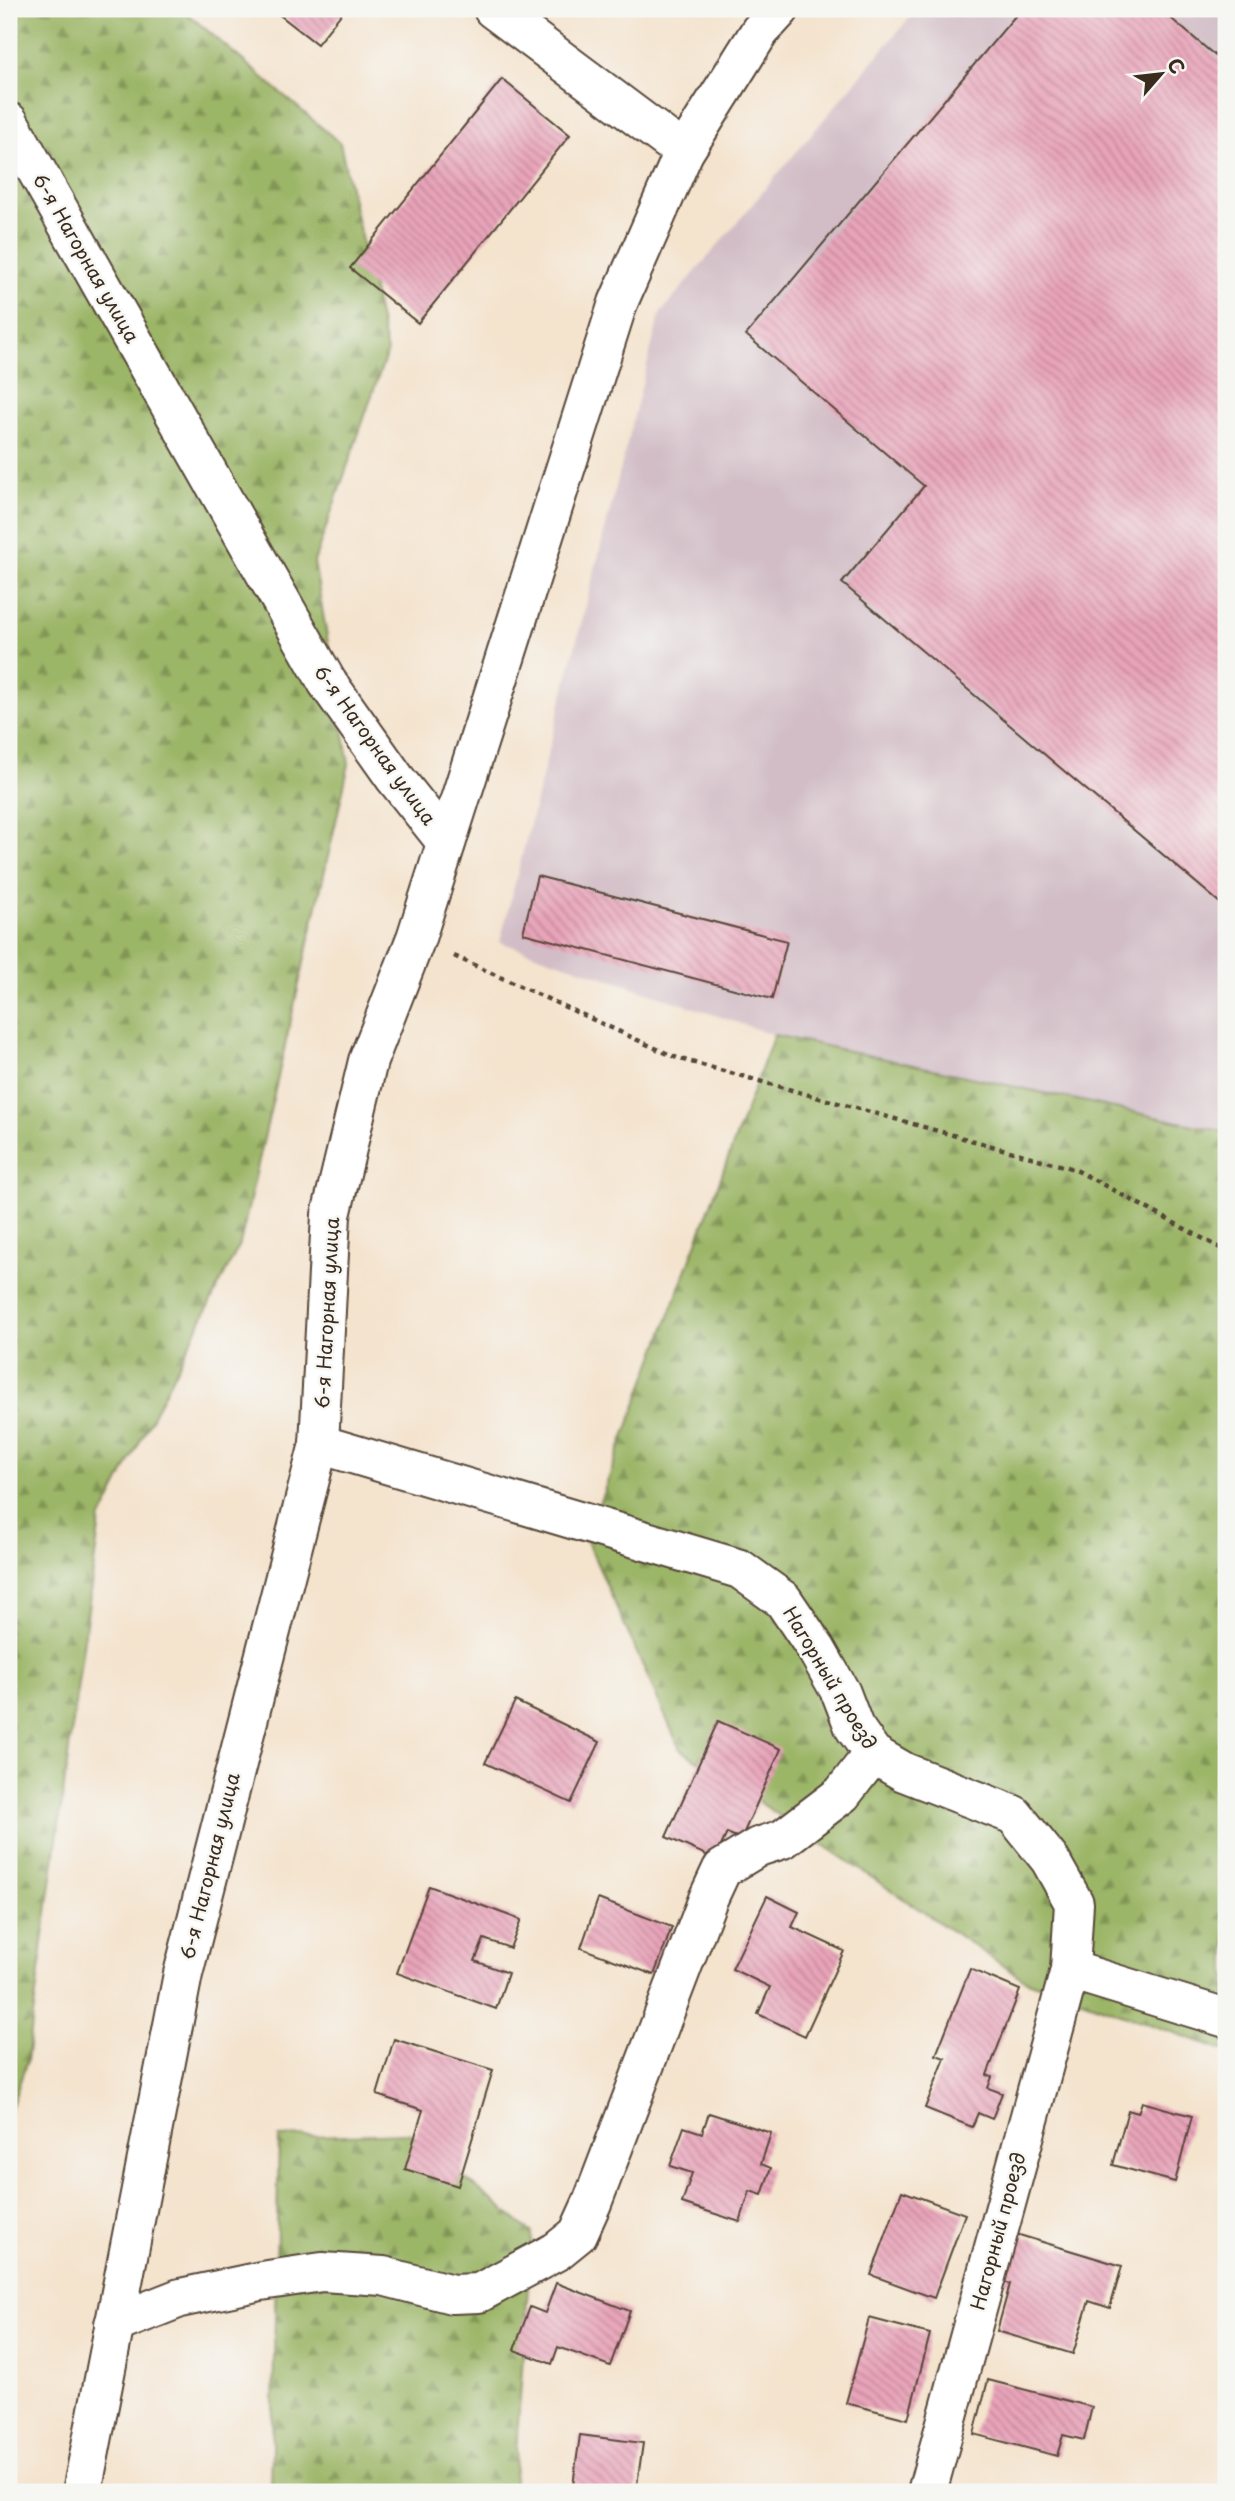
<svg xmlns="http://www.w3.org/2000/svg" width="1235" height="2501" viewBox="0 0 1235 2501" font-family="'Playpen Sans',sans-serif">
<defs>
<pattern id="forest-firs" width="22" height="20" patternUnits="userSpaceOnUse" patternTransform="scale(1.75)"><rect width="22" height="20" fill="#9cb667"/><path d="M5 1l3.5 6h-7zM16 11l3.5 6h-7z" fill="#809454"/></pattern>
<pattern id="building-back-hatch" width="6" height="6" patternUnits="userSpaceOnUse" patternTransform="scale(1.75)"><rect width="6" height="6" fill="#e9a4ba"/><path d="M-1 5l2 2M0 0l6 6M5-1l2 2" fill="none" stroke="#be8697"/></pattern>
</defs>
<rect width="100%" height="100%" fill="#f6f6f2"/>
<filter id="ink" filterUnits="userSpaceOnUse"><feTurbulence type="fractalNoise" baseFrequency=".0143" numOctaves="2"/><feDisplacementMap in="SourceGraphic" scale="14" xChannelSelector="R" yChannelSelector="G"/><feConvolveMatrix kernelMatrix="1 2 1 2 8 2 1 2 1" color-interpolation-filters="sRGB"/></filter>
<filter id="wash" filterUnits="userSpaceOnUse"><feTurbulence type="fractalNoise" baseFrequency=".00686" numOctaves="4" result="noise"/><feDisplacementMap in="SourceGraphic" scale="28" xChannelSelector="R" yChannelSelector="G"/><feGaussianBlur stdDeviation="1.57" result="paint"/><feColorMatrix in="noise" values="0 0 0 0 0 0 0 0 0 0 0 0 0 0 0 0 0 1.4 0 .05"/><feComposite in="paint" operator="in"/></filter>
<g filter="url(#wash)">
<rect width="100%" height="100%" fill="#f4e3cd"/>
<!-- industrial -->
<polygon fill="#d2bdc6" points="917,9 1226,9 1226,1132 774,1035 500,942 660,314"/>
<!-- forest -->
<g fill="url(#forest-firs)" stroke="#6c7042" stroke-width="2">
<polygon points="9,9 182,9 340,143 387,352 314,562 349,764 240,1244 100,1520 27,2061 9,2114"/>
<polygon points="774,1035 1226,1132 1226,2051 1025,1980 680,1749 586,1539"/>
<polygon points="409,2133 532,2233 513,2492 271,2492 279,2137"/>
</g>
<g id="blocks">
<!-- building -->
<g fill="url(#building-back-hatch)">
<polygon points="272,9 345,9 317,44"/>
<polygon points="1021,9 1160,9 1226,65 1226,908 842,583 924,486 746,335"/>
<polygon points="502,79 570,135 418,323 350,268"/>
<polygon points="537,876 787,941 772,999 523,933"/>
<polygon points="515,1701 600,1742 571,1803 485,1763"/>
<polygon points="718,1721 781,1749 741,1839 727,1833 715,1859 666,1837"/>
<polygon points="429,1886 521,1920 510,1948 484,1939 475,1961 508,1973 496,2009 397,1973"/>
<polygon points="767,1896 799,1912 792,1927 844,1951 805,2036 758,2014 770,1987 732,1969"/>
<polygon points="598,1899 672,1927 654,1975 581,1948"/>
<polygon points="970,1969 1020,1990 987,2075 992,2077 988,2088 1002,2093 992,2119 978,2113 972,2127 925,2108 945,2058 936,2055"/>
<polygon points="394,2039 493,2070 458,2186 405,2169 423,2110 377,2095"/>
<polygon points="1142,2102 1192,2116 1175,2182 1113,2165 1128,2110 1138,2113"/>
<polygon points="709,2113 771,2133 761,2164 771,2168 762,2195 750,2191 740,2222 682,2203 692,2173 670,2166 684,2127 702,2133"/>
<polygon points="902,2191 965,2214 934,2298 871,2275"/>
<polygon points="1016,2234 1122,2266 1110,2308 1089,2301 1073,2354 997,2331 1010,2284 1002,2281"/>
<polygon points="556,2283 630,2311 610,2366 558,2347 552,2364 514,2350 530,2307 545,2313"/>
<polygon points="869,2318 930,2334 908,2419 846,2403"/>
<polygon points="988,2380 1092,2407 1084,2440 1063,2435 1057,2456 974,2434"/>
<polygon points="580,2435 643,2443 636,2492 572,2492"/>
</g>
</g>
</g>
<g filter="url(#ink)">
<use href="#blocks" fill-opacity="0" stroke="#574638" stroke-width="2"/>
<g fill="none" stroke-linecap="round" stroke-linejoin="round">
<!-- minor casing -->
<g stroke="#574638" stroke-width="42">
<g id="minor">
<polyline points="493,9 684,152"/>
<polyline points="9,122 327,682 395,778 446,842"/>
<polyline points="319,1444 740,1569 783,1600 816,1649 841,1693 854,1727 873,1754 904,1772 1014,1815 1050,1860 1074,1903 1070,1970 927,2492"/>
<polyline points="1070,1970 1226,2018"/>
<polyline points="114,2324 180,2298 261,2281 322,2272 383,2276 452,2294 479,2293 557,2251 578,2234 592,2203 708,1899 722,1869 758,1847 783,1839 842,1794 873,1754"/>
<polyline points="82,2492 183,1974 319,1444 331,1215 368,1061 416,938 618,303 684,152 760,31 780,9"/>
</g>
</g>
<!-- path -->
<polyline stroke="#574638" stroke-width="4.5" stroke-dasharray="5 5" stroke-linecap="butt" points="454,956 677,1058 1074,1169 1226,1251"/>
<!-- minor -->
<use href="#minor" stroke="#fff" stroke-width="38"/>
</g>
</g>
<g text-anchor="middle" stroke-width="5" stroke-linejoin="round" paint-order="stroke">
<!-- street labels -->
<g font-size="19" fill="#3b2a1e" stroke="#f6f6f2">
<text transform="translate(86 258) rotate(60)" y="7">6-я Нагорная улица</text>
<text transform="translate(375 745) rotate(54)" y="7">6-я Нагорная улица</text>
<text transform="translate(327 1313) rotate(-87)" y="7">6-я Нагорная улица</text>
<text transform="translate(830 1678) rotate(59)" y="7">Нагорный проезд</text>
<text transform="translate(210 1866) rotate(-76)" y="7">6-я Нагорная улица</text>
<text transform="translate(998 2231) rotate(-75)" y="7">Нагорный проезд</text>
</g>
</g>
<!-- margin -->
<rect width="1235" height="2501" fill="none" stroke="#f6f6f2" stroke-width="35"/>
<!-- north arrow -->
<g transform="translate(1161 74) rotate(62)" stroke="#f6f6f2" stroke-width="5" paint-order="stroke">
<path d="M0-5L12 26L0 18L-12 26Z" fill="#3b2a1e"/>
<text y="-10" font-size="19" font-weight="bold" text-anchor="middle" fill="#3b2a1e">С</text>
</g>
</svg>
